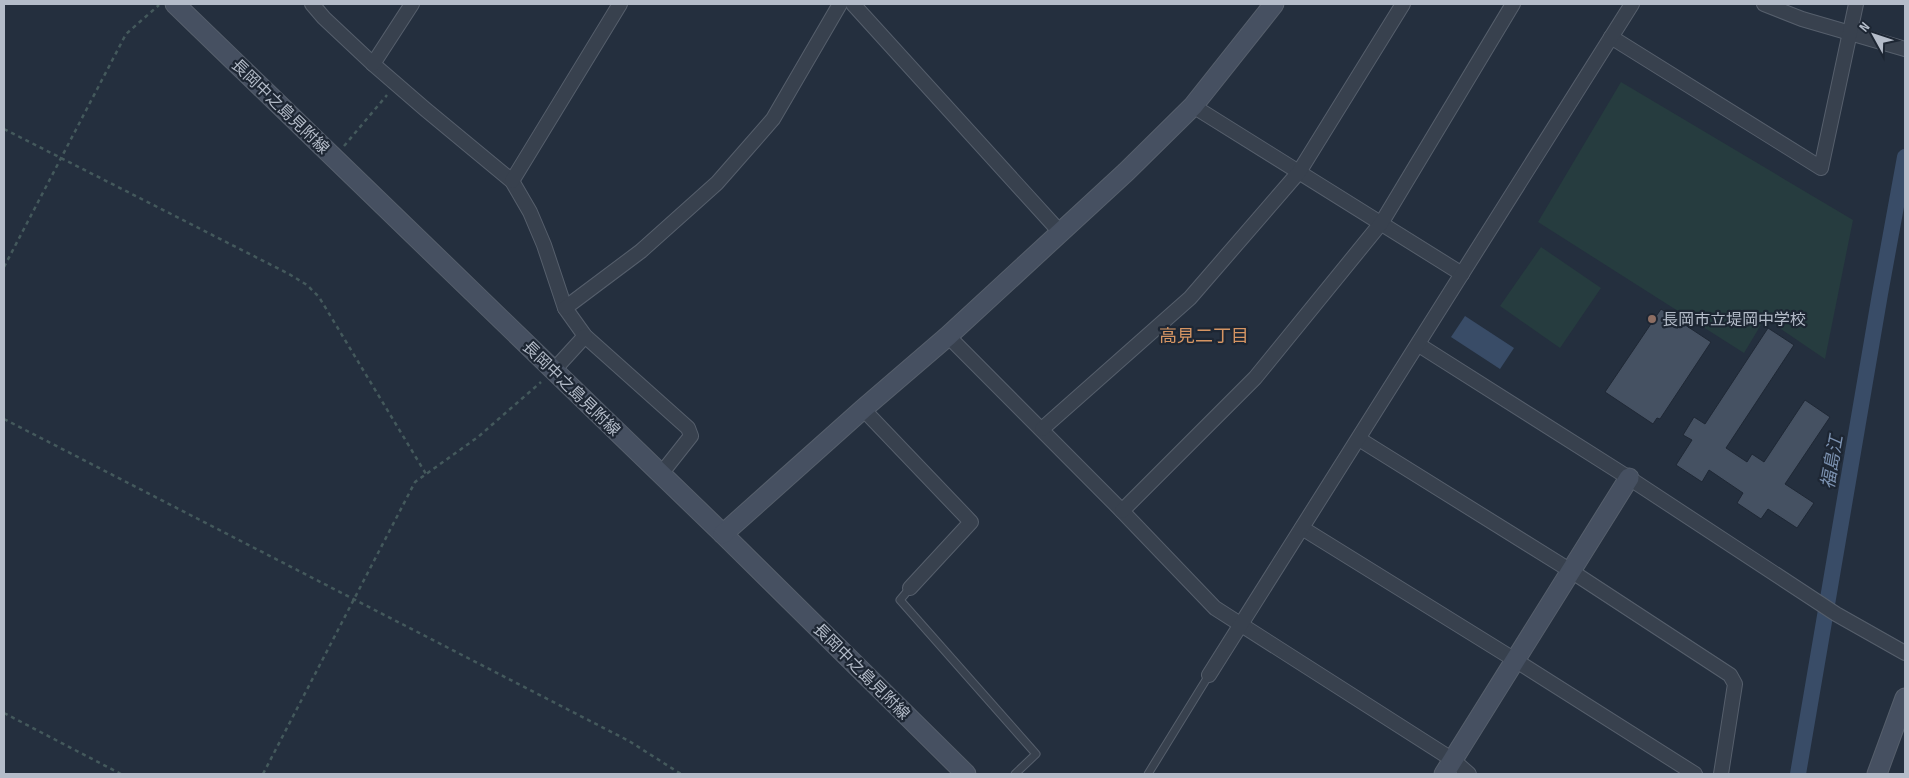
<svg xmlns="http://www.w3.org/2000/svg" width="1909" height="778" viewBox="0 0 1909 778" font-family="'Sofia Sans Condensed','Noto Sans JP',sans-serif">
<rect width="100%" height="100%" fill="#242f3e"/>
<!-- green -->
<g fill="#263c3f">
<polygon points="1621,82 1853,220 1825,359 1765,318 1744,353 1538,222"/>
<polygon points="1541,247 1601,288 1560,348 1500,306"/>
</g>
<!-- water -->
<polygon fill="#394c67" points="1465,316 1514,348 1500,369 1451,337"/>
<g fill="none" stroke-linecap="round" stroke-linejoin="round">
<!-- canal -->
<polyline stroke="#394c67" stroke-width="16" points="1798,774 1880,294 1905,157"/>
</g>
<!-- building -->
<g fill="#455162" stroke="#1f2835">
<polygon points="1661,309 1711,342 1660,419 1657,418 1653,424 1605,392"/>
<polygon points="1768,328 1794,345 1726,448 1747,462 1752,454 1764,462 1805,400 1830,417 1785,484 1814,503 1797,528 1768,509 1761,519 1737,503 1743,493 1709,470 1702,482 1676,465 1692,440 1683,435 1694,417 1705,424"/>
</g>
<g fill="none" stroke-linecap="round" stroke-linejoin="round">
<!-- lane casing -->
<g stroke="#565f6c" stroke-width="9">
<g id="lane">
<polyline points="910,588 900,600 1036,754 1015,774"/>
<polyline points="1148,774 1209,675"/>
</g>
</g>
<!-- street casing -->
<g stroke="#565f6c" stroke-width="16">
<g id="street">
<polyline points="312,4 324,18 373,64 425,109 512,181 530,212 544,245 565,308 585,336 688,428 691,436 661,474"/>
<polyline points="853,4 1060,232"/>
<polyline points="1764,4 1802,19 1905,49"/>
<polyline points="1611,37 1821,168 1856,4"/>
<polyline points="373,64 412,4"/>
<polyline points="1193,106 1462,274"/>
<polyline points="512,181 620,4"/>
<polyline points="565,308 641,251 717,183 773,119 840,4"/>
<polyline points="948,336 1122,511 1215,608 1453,760 1469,774"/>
<polyline points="1419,345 1629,478 1836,614 1905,653"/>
<polyline points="553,371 585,336"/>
<polyline points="863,409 971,522 910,588"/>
<polyline points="1042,429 1190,298 1299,172 1403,4"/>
<polyline points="1359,439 1571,571 1730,675 1735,684 1721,774"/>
<polyline points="1122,511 1255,378 1382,222 1513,4"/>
<polyline points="1302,528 1515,660 1695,774"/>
<polyline points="1209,675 1632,4"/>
</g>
</g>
<!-- secondary casing -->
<g stroke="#565f6c" stroke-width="21">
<g id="secondary">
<polyline points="175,4 723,534 966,774"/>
<polyline points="723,534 863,409 948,336 1126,172 1193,106 1274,4"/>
<polyline points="1444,774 1629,478"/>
<polyline points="1877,774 1905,698"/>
</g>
</g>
<!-- path -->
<g stroke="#44595c" stroke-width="2.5" stroke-dasharray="4 4" stroke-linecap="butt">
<polyline points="4,129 289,274 307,285 319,297 426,474"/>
<polyline points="344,146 387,95"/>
<polyline points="4,267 126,34 159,5"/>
<polyline points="4,419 629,741 681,774"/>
<polyline points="4,713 121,774"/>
<polyline points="263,774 415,482 478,437 541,382"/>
</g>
<!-- lane -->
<use href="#lane" stroke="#38414e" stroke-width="7"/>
<!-- street -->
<use href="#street" stroke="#38414e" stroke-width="14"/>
<!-- secondary -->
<use href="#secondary" stroke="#465061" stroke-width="19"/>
</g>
<!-- markers -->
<circle fill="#8d6e63" stroke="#1d2633" stroke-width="2" cx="1652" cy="319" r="5"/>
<g text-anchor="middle" stroke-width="4.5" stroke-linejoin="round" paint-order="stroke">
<!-- street labels -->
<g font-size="16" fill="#b4bcc9" stroke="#1d2633">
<text transform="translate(281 106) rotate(44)" y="6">長岡中之島見附線</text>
<text transform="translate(572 388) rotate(44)" y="6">長岡中之島見附線</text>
<text transform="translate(862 671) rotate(45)" y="6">長岡中之島見附線</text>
</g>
<!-- poi labels -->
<g font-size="16" fill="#b4bcc9" stroke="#1d2633" text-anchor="start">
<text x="1662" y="325">長岡市立堤岡中学校</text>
</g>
<!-- neighbourhood labels -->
<g font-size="18" fill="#d59563" stroke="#1d2633">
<text x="1204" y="342">高見二丁目</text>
</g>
<!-- water labels -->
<g font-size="18" font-style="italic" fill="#7c92b1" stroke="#1d2633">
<text transform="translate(1832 462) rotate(-80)" y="6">福島江</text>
</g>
</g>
<!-- border -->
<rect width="1909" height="778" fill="none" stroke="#b4bcc9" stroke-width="10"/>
<!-- north arrow -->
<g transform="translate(1874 35) rotate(310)" stroke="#1d2633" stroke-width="4" paint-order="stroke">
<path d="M0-4L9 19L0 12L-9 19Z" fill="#b4bcc9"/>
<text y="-8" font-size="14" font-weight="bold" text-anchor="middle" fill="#b4bcc9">N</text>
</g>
</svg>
